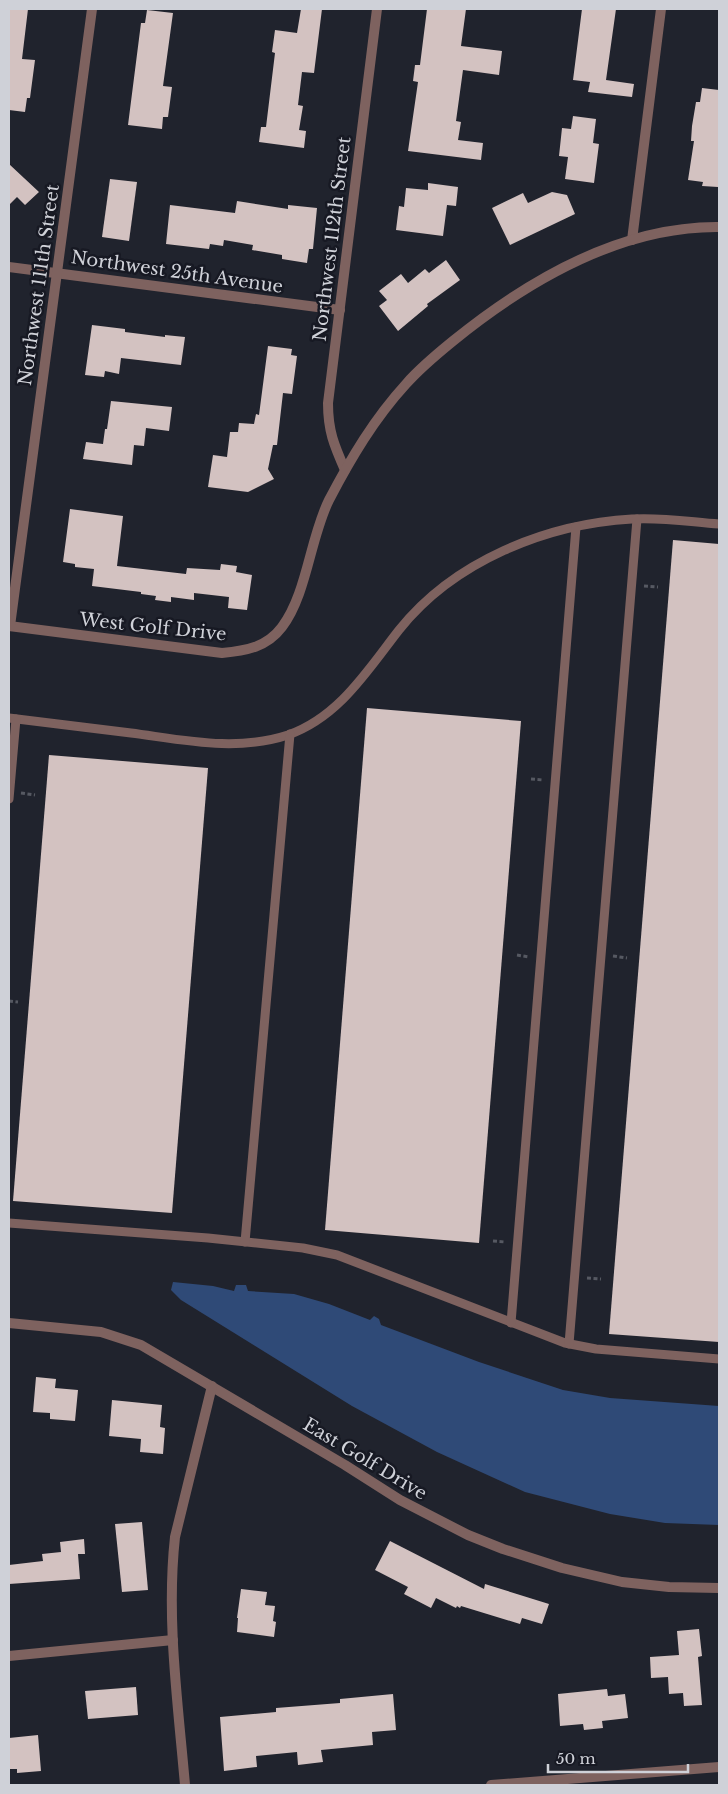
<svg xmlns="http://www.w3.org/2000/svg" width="728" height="1794" viewBox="0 0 728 1794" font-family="'Libre Baskerville',serif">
<rect width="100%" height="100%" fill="#20232d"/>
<!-- water -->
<polygon fill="#2f4a77" points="173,1282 213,1286 234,1291 236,1285 246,1285 248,1291 294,1294 329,1304 370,1320 374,1316 379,1319 381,1325 479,1362 563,1390 610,1398 719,1406 719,1525 665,1523 610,1514 525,1492 437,1452 352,1406 181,1300 171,1290"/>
<!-- building -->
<g fill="#d3c2c1">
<polygon points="9,9 28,9 22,59 35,60 30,98 27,98 25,112 9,110"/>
<polygon points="301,9 322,9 314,73 302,72 298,105 303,106 299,130 306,131 304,148 259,142 261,127 266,127 275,53 272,52 275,30 297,33"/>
<polygon points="427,9 466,9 461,46 502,51 499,75 463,70 456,121 461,122 458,140 483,143 481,160 408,151 418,82 413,81 415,65 420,65"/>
<polygon points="582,9 616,9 606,80 634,84 632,97 588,92 590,82 573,80"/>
<polygon points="147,10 173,13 163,86 172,87 168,117 163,117 162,129 128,125 141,23 145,23"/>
<polygon points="702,88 719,90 718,187 702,186 703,182 688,180 694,141 691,141 692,126 696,102 700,102"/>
<polygon points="573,116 596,119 593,143 599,144 594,183 565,179 568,157 559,156 562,128 571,129"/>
<polygon points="9,164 39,192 25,205 17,197 9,205"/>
<polygon points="110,179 137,182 129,241 102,237"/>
<polygon points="428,183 458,187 456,206 447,205 443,236 396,230 399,206 404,207 406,188 428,190"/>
<polygon points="552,192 567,195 575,214 510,245 492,208 523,193 528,203"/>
<polygon points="237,201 288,209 288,205 317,208 313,249 309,249 307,263 282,259 282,255 252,250 253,245 224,240 223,246 210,244 209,249 166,244 170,205 235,213"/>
<polygon points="446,260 460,280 427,304 428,306 398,331 379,306 387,300 379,291 401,274 408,283 425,269 429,273"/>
<polygon points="92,325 125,329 125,332 165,337 165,335 185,337 181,365 121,358 119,374 105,371 104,377 85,375"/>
<polygon points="268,346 292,349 291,355 297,356 292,394 283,393 277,445 273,445 268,469 274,479 248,492 208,487 213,455 227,457 230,432 238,432 239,423 254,424 256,414 259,415"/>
<polygon points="111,401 172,407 169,431 146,428 144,446 134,445 132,465 83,459 86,442 103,444 105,429 107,429"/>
<polygon points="70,509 123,516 117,566 186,574 187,568 220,570 221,564 237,566 236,572 252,575 247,610 228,608 229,597 194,593 194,600 171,597 171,602 155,600 156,596 141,594 141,592 92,586 94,569 75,567 75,564 63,562"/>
<polygon points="673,540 719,544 719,1342 609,1334"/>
<polygon points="367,708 521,721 479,1243 325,1230"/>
<polygon points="49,755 208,768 172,1213 13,1201"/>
<polygon points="36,1377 56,1379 55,1388 78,1390 75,1421 50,1419 50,1413 33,1412"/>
<polygon points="112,1400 162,1405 160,1427 165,1428 163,1454 140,1452 141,1439 109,1436"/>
<polygon points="142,1522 148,1590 122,1592 115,1524"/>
<polygon points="84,1539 85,1554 78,1554 80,1579 9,1584 9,1565 43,1561 42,1554 61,1552 60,1542"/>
<polygon points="390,1541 484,1589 485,1584 549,1604 542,1624 522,1618 520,1624 461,1606 460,1608 457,1606 456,1608 436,1598 431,1608 404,1594 408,1587 375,1570"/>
<polygon points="241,1589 267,1592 265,1605 275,1606 273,1621 276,1622 274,1637 237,1632 238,1618 237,1618"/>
<polygon points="699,1629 702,1656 698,1657 702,1705 684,1706 683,1693 669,1694 668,1677 651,1678 650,1657 679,1655 677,1631"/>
<polygon points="136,1687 138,1715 88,1719 85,1691"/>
<polygon points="607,1689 608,1696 625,1694 628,1718 602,1721 603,1728 584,1730 583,1724 560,1726 558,1694"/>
<polygon points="393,1694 396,1730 372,1732 373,1745 321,1750 323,1762 298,1765 297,1752 256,1756 257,1767 224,1771 220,1717 276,1712 276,1708 340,1703 340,1699"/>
<polygon points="38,1735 41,1771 17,1773 17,1769 9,1769 9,1738"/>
</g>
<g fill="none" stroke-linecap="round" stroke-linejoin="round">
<!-- path -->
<g stroke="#565962" stroke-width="3" stroke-dasharray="4 2.5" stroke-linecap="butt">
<polyline points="644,586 658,587"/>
<polyline points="531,779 543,780"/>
<polyline points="21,793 35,795"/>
<polyline points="517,955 529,957"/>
<polyline points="613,956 627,958"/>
<polyline points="9,1001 18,1002"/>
<polyline points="493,1241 505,1242"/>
<polyline points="587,1278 601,1279"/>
</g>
<!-- lane -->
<g stroke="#7e625f" stroke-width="9">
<path d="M9 718C49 723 90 728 131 733 184 740 236 752 288 735 339 717 367 671 399 630 454 561 546 524 632 519 661 517 691 522 719 524"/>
<polyline points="9,799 16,719"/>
<polyline points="9,1223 208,1238 303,1248 337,1255 565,1343 596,1349 719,1359"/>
<polyline points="245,1242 290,734"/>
<polyline points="511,1323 576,527"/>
<polyline points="569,1344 637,519"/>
</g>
<!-- street -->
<g stroke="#7e625f" stroke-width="10">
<polyline points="632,240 661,9"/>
<polyline points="9,267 340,310"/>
<path d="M345 470C334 445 328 431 328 403L377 9"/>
<path d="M9 626 222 653C246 651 267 647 282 627 307 594 310 538 329 500 351 458 374 419 406 384 420 368 437 354 453 341 527 281 621 226 719 227"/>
<polyline points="10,626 92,9"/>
<polyline points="9,1323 101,1332 141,1345 345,1465 400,1500 468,1535 503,1549 562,1568 622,1582 669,1587 719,1588"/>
<polyline points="9,1656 173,1640"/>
<path d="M185 1785C178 1703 166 1619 175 1537L212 1386"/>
<polyline points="491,1785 719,1767"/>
</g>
</g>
<g text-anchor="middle" stroke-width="5" stroke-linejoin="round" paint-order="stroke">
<!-- street labels -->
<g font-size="18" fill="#cfd1d8" stroke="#171923">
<text transform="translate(332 239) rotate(-83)" y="6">Northwest 112th Street</text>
<text transform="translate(177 272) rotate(8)" y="6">Northwest 25th Avenue</text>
<text transform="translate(39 285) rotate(-82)" y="6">Northwest 111th Street</text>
<text transform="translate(153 627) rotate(6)" y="6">West Golf Drive</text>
<text transform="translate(365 1459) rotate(31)" y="6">East Golf Drive</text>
</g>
</g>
<!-- border -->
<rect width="728" height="1794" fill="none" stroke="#cfd1d8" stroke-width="20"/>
<!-- scale -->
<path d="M548 1764v8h140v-8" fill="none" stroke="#cfd1d8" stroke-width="2.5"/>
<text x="556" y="1764" font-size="15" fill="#cfd1d8" stroke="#171923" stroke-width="4" paint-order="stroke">50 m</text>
</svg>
